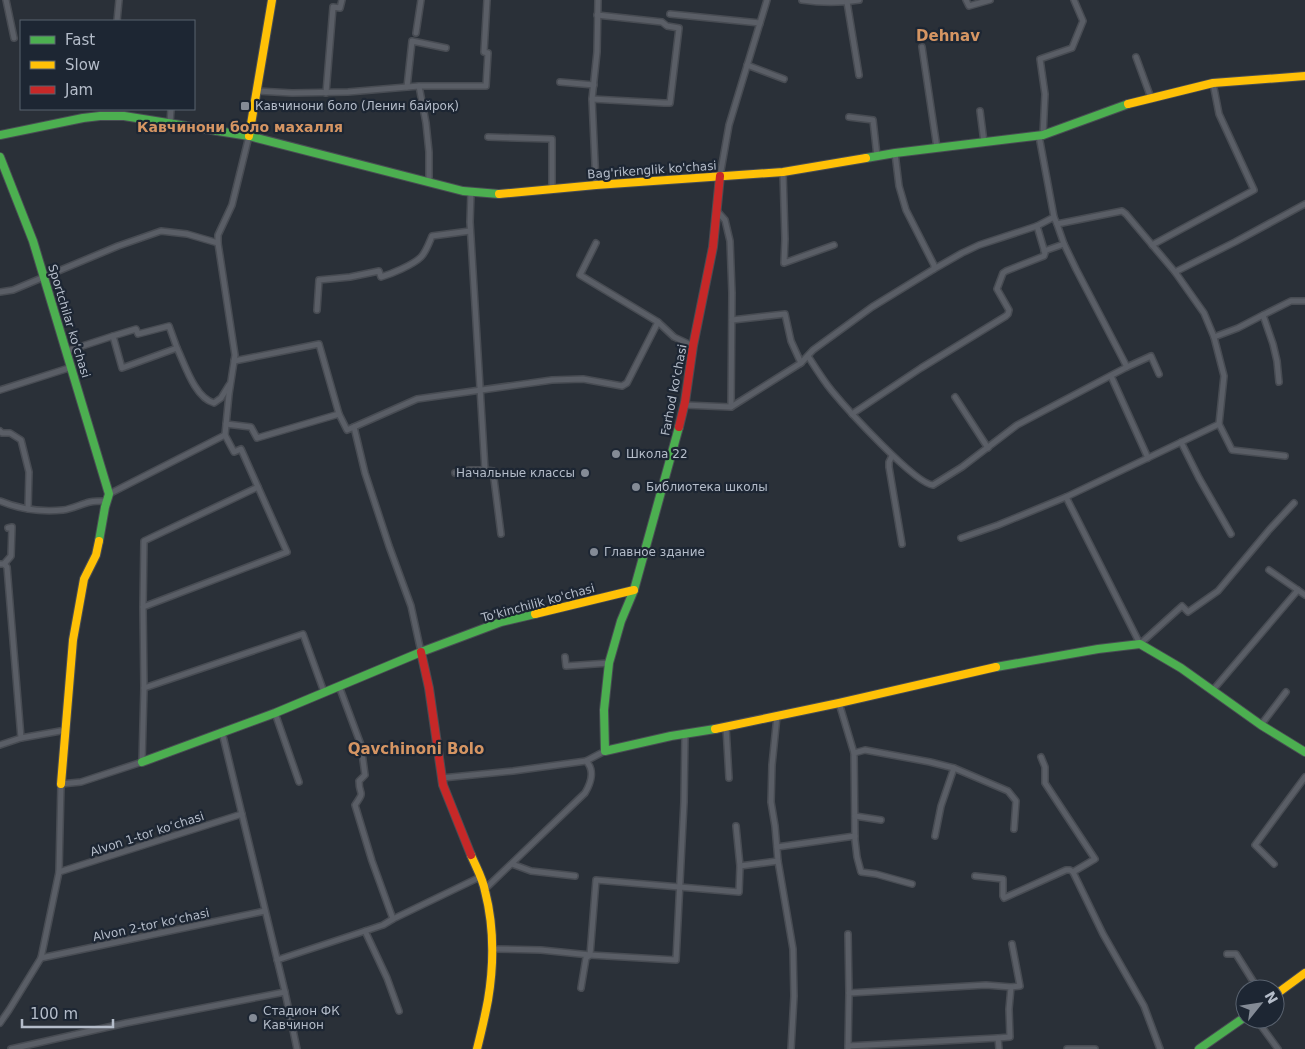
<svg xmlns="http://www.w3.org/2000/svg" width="1305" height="1049" viewBox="0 0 1305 1049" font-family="'DejaVu Sans',sans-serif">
<rect width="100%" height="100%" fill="#2a3038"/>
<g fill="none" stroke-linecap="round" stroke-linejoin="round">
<!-- street casing -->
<g stroke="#484c53" stroke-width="8">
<g id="street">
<polyline points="6,0 14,38"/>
<path d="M802 0C822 3 840 3 859 0"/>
<polyline points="966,0 969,6 990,0"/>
<polyline points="847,2 859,75"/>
<polyline points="670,14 760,23"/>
<polyline points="117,21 119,0"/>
<polyline points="416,33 421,0"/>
<polyline points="922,47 937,148"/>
<polyline points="1136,57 1151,98"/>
<polyline points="747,65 784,79"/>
<polyline points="560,82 594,85"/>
<polyline points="419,86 426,123 429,152 429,182"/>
<polyline points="407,87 412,41 446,48"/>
<polyline points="257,91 292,93 348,92 419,86 486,86 488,53 484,52 487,0"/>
<polyline points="326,93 333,7 340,8 342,0"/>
<polyline points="592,99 664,103 670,103 679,28 667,26 662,22 597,15"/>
<polyline points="980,111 984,142"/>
<polyline points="849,117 873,120 877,156"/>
<polyline points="170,123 171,109"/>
<polyline points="1043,135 1045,94 1040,59 1072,48 1083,21 1074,0"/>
<polyline points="488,137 552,139 552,189"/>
<polyline points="783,172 785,239 784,263 834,245"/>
<polyline points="720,176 729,125 767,0"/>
<polyline points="596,185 592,99 597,52 598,0"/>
<polyline points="471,192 470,222 485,470 493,471 501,534"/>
<polyline points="717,211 725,220 730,241 732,293 731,407"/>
<polyline points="1054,217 1057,224 1122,211 1126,214 1175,272 1235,242 1305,204"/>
<polyline points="596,243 580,275 658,322 674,337 693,346"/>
<polyline points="1152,245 1254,190 1219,114 1213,83"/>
<polyline points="1044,251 1064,244"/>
<polyline points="934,269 962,253 979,245 1037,226 1054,217 1039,136"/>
<polyline points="0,292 13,290 118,246 161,231 187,234 218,243"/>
<path d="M317 310 319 280 350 277 379 271 381 277C391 274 413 265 421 257 426 252 429 243 432 236L470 231"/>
<polyline points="1263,315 1291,301 1305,301"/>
<polyline points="732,320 785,314 791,341 801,363"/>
<polyline points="113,336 136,329 138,334 169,326 177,348"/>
<polyline points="1214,337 1238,328 1263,315 1273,344 1277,361 1279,382"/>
<path d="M67 351 113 336 122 368 177 348C185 365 195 398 214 403L221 398 229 385"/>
<path d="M808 356C815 367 823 380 832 391 846 408 915 484 933 485L962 467 1017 425 1127 367 1076 269 1064 244 1057 224"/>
<polyline points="234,361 319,344 339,414 347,430 417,399 552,380 583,379 622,386 627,383 658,322"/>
<polyline points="1127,367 1151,356 1159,374"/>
<polyline points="1111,376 1148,458"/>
<polyline points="0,390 72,367"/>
<polyline points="955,397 988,448"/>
<polyline points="684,405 731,407 801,363 813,350 872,307 934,269 934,265 906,210 899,186 895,153"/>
<polyline points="852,414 921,368 1006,316 1008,314 1009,310 997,289 1003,273 1006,271 1044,256 1045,253 1037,226"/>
<polyline points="226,424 251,427 257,438 339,414"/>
<polyline points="1219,424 1232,450 1285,456"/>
<polyline points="354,427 365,473 389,546 411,606 421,652"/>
<polyline points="0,431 2,433 10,433 21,440 29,472 28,509"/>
<polyline points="1181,442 1199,478 1231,534"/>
<polyline points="892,456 889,462 889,467 902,544"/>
<polyline points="455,473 470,470 485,470"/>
<polyline points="109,494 225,435"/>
<polyline points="1066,497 1140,644 1182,606 1188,612 1218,591 1269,530 1294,503"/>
<path d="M0 501C19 509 42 512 63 510 72 509 81 504 90 502 95 501 101 501 106 501"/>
<polyline points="961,538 998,525 1066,497 1219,424 1224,376 1214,337 1204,313 1175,272"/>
<polyline points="0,564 4,564 7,567 21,738 0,745"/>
<polyline points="4,564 11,556 12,527 8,528"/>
<polyline points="1269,570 1305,595"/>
<polyline points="143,607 144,541 258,487"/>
<polyline points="565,657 566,666 609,663"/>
<polyline points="144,688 303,634 324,692"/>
<polyline points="1213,690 1298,590"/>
<polyline points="839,703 854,753 855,840 857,857 861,872 876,874 912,884"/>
<polyline points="275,713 299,782"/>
<polyline points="777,716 772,765 771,802 775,826 778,861 793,949 794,996 791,1049"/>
<polyline points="1261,725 1286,692"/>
<polyline points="726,727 729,778"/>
<polyline points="222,732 285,992 297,1049"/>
<polyline points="21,738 66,730"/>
<polyline points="854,753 865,750 930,762 954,768 1008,791 1016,801 1014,829"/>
<polyline points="1041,757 1045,767 1045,783 1095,859 1073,872"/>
<polyline points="442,778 513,771 586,761 605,751"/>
<polyline points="855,816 881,820"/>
<polyline points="736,826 740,866 778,861"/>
<polyline points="935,836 941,806 954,768"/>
<polyline points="777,847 855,836"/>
<polyline points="512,864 531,871 575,876"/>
<polyline points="1274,864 1255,845 1305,777"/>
<polyline points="59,872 242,814"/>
<polyline points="975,876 1003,879 1003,896 1004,898 1066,870 1070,870 1073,872 1103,934 1144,1006 1160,1049"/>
<path d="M485 889 585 793C591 783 595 770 586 761"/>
<polyline points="393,919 480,877"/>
<polyline points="365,931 387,978 399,1011"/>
<polyline points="848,934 849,993 848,1049"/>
<polyline points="492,949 541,950 590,955 676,960 684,802 685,734"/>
<polyline points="1227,954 1236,954 1258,989"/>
<polyline points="41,958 265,911"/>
<path d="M277 960 365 931 383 925 393 919 372 861 355 805C366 789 359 797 359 781L365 775 361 745 339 686"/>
<polyline points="1011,987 1020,986 1012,944"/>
<polyline points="581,988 586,958 590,955 596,880 739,892 740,866"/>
<polyline points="849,993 986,985 1011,987 1009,1009 1010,1037 998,1038"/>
<polyline points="1256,1019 1278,1049"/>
<polyline points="0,1023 9,1010 41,958 59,872 61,784 81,782 142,762 144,688 143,607 287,552 241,449 234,452 225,435 229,394 235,355 218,243 218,235 232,205 249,136"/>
<polyline points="848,1046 998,1038 999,1049"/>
<polyline points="11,1049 126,1023 285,992"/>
<polyline points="1067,1049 1095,1049"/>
</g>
</g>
<!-- fast casing -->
<g stroke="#484c53" stroke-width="10">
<g id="fast">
<polyline points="0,135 83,118 100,116 124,116 249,136 463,191 499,194"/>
<polyline points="0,157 33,241 109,494 105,507 99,541"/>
<polyline points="866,158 895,153 1043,135 1128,104"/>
<polyline points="679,427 634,590 621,621 609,663 604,710 605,751 671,736 715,729"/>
<polyline points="996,667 1098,649 1140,644 1181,668 1261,725 1305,752"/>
<polyline points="142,762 275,713 421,652 501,622 535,614"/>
<polyline points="1199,1049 1245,1017"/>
</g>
</g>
<!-- slow casing -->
<g stroke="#484c53" stroke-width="10">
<g id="slow">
<polyline points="1128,104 1213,83 1305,76"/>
<polyline points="249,136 272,0"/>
<polyline points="499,194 596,185 783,172 866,158"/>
<polyline points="535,614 634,590"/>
<polyline points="715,729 839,703 996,667"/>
<polyline points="61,784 73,640 84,579 96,555 99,541"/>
<path d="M471 855C476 867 483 879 485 891 494 926 494 964 488 1000 485 1016 481 1033 477 1049"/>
<polyline points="1275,995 1305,973"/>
</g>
</g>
<!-- jam casing -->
<g stroke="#484c53" stroke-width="10">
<g id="jam">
<polyline points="679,427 685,402 693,346 713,247 720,176"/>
<polyline points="421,652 429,688 443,785 471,855"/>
</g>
</g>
<!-- street -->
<use href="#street" stroke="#5a5e66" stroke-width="5"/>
<!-- fast -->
<use href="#fast" stroke="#4caf50" stroke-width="8"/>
<!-- slow -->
<use href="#slow" stroke="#ffc107" stroke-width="8"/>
<!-- jam -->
<use href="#jam" stroke="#c62828" stroke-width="8"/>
</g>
<!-- markers -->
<g fill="#848b96" stroke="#1d2633" stroke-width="2">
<rect x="240" y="101" width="10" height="10" rx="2.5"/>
<circle cx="616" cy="454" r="5"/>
<circle cx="585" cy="473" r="5"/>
<circle cx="636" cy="487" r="5"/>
<circle cx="594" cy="552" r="5"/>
<circle cx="253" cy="1018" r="5"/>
</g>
<g text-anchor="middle" stroke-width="4.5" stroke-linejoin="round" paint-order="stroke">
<!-- poi labels -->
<g font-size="12" fill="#b4bcc9" stroke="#1d2633" text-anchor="start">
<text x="255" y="110">Кавчинони боло (Ленин байроқ)</text>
<text x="626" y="458">Школа 22</text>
<text x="575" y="477" text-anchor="end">Начальные классы</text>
<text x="646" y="491">Библиотека школы</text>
<text x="604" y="556">Главное здание</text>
<text x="263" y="1015">Стадион ФК<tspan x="263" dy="14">Кавчинон</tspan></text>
</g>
<!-- street labels -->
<g font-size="12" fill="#b4bcc9" stroke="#1d2633">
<text transform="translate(652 170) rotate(-4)" y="4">Bag'rikenglik ko'chasi</text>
<text transform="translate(69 321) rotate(73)" y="4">Sportchilar ko‘chasi</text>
<text transform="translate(674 390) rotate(-79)" y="4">Farhod ko'chasi</text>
<text transform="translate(538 603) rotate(-15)" y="4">To'kinchilik ko'chasi</text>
<text transform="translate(147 834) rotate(-18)" y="4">Alvon 1-tor ko‘chasi</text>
<text transform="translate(151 925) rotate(-12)" y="4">Alvon 2-tor ko‘chasi</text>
</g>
<!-- neighbourhood labels -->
<g font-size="14" font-weight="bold" fill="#d59563" stroke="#1d2633">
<text x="240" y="132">Кавчинони боло махалля</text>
</g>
<!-- quarter labels -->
<g font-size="15" font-weight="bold" fill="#d59563" stroke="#1d2633">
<text x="948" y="41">Dehnav</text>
<text x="416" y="754">Qavchinoni Bolo</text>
</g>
</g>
<!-- legend -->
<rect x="20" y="20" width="175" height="90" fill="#1d2633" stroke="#59626f"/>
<rect x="30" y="36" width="25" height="8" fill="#4caf50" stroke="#59626f"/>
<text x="65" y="45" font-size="15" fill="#b4bcc9">Fast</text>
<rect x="30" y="61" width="25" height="8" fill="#ffc107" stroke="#59626f"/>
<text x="65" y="70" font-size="15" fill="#b4bcc9">Slow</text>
<rect x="30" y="86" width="25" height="8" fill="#c62828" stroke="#59626f"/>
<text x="65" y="95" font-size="15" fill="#b4bcc9">Jam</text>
<!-- north arrow -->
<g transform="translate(1260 1004) rotate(60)"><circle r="24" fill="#1d2633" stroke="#59626f"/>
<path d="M0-4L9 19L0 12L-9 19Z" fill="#848b96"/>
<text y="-8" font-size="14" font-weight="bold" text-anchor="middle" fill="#b4bcc9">N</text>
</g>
<!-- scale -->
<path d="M22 1019v8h91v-8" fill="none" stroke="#b4bcc9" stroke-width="2.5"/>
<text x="30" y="1019" font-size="15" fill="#b4bcc9" stroke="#1d2633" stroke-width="4" paint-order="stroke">100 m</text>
</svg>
